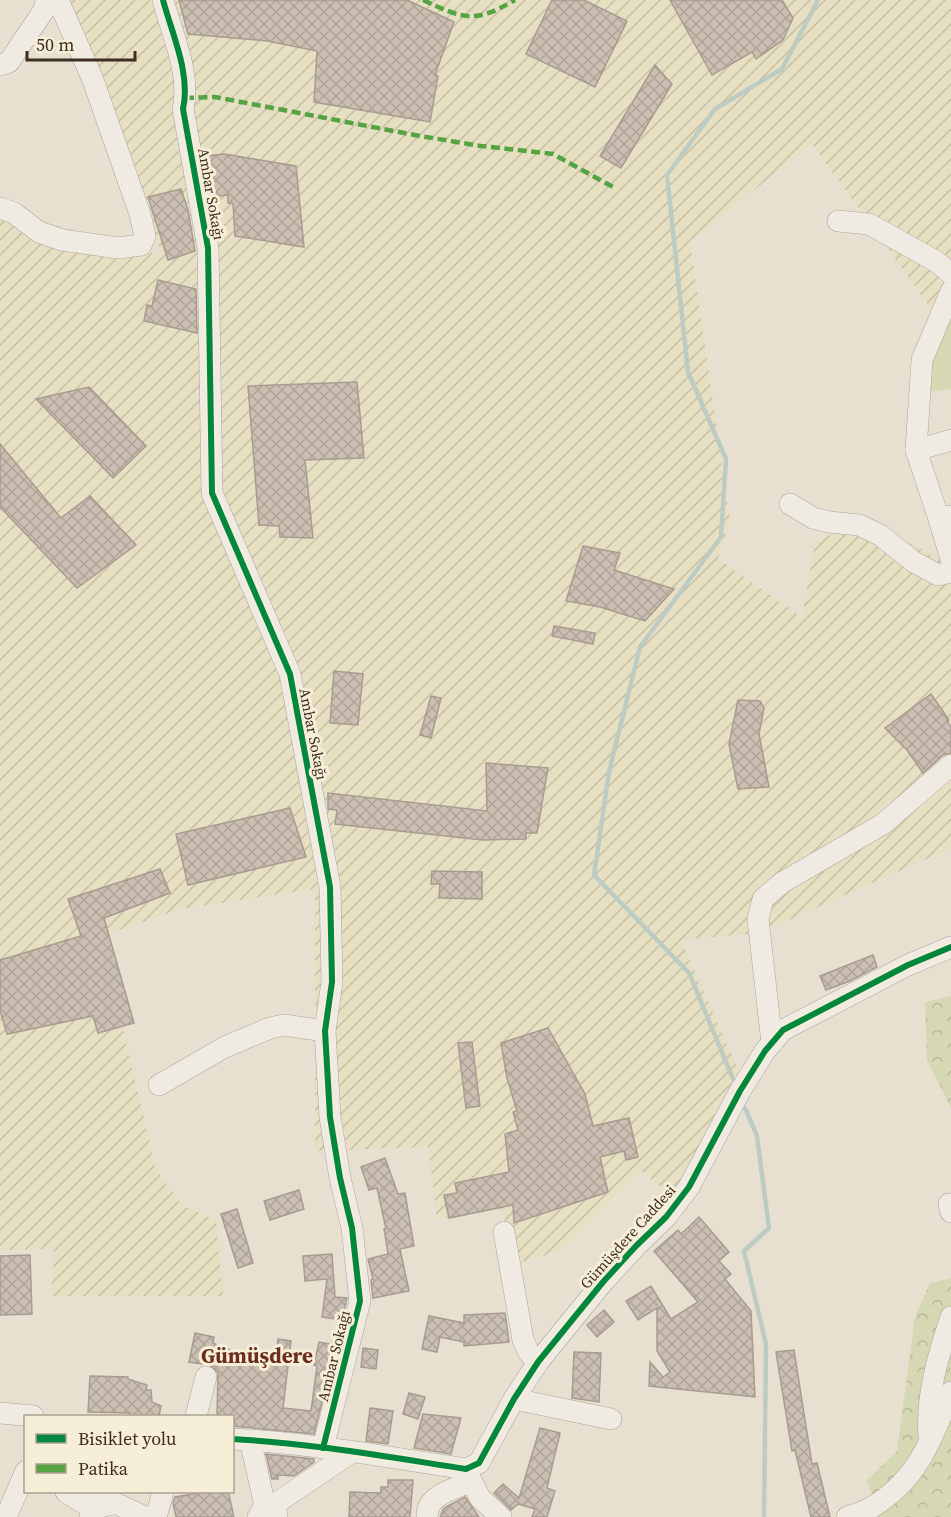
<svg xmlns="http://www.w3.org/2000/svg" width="951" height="1517" viewBox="0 0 951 1517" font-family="'Source Serif 4',serif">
<defs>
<pattern id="farmland-furrows" width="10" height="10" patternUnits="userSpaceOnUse" patternTransform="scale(1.5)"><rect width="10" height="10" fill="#e6dfc2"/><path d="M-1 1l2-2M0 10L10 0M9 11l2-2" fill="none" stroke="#c6c0a6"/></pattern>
<pattern id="forest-crowns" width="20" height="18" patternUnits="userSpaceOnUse" patternTransform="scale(1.5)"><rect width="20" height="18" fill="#d6d7b3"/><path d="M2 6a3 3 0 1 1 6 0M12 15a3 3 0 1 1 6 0" fill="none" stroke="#b9b99a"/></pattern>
<pattern id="building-cross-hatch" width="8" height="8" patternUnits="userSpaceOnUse" patternTransform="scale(1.5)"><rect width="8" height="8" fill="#cbbfb2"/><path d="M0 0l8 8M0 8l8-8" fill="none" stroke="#afa499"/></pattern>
</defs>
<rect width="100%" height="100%" fill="#e7e0d1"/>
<!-- farmland -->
<polygon fill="url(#farmland-furrows)" points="68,0 951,0 951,275 937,317 812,144 690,241 730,520 718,559 802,617 815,542 865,519 951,565 951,848 760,933 681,940 740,1074 674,1198 641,1171 560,1251 511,1265 503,1209 437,1220 428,1147 315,1151 315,889 181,909 101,936 156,1169 183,1206 216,1220 223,1296 51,1296 54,1249 0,1250 0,209 162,256"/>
<!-- grass -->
<polygon fill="#d6d7b3" points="951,275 951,389 920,393"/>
<!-- forest -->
<g fill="url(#forest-crowns)">
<polygon points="951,996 951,1108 927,1060 925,1002"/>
<polygon points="951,1278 951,1517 879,1517 867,1480 897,1451 915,1317 930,1283"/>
</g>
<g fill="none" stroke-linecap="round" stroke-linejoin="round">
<!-- stream -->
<g stroke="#bcccc2" stroke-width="4.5">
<polyline points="733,1079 689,973 594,875 609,772 640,647 721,537 726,459 688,372 667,175 715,109 782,69 818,0"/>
<polyline points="745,1108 757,1136 769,1228 744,1251 766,1344 764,1517"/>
</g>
</g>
<!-- building -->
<g fill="url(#building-cross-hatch)" stroke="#a89c90" stroke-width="1.5">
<polygon points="179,0 407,0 454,22 435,75 438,76 430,122 314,102 317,51 268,41 188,34"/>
<polygon points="552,0 584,0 627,21 595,87 526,54"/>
<polygon points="670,0 782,0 793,18 783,40 756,59 752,52 712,75"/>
<polygon points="655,65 672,84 621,168 600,156"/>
<polygon points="224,154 296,166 304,247 235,236 233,203 228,203 228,195 212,197 210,188 207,156"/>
<polygon points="181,189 188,210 195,251 168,260 148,197"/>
<polygon points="158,280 196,289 197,333 144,321 147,305 152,306"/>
<polygon points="357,382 364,458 305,460 313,538 280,537 279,526 259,525 248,386"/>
<polygon points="89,387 146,446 113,478 36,399"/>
<polygon points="0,444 61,518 90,496 136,545 77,588 0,507"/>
<polygon points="583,546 620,553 614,570 674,589 645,621 600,607 566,601"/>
<polygon points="554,626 595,633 593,644 552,636"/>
<polygon points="334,671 363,674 358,725 330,723"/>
<polygon points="931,694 949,720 947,721 951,727 951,753 943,755 923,773 907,750 885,728"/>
<polygon points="431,696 441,698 431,738 420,735"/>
<polygon points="738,700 760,701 764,708 759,734 769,787 738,789 729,744"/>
<polygon points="486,763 548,768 537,833 526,833 526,839 483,840 335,824 337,810 328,809 328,793 487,811"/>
<polygon points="290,808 306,857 188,885 176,834"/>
<polygon points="160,869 170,893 104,918 134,1023 98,1033 93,1016 7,1034 0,1010 0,960 81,936 68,899"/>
<polygon points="432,871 482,872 482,899 439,898 440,884 431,884"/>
<polygon points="873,955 877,967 850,981 826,990 820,976"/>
<polygon points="548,1028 585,1094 593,1126 629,1118 638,1157 626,1160 624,1151 600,1157 608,1192 514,1223 513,1205 449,1218 444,1195 457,1193 455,1183 509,1172 505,1134 518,1130 513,1112 517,1111 507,1078 501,1043"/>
<polygon points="472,1042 480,1106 466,1108 458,1043"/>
<polygon points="385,1158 398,1194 405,1193 414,1246 400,1249 409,1291 373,1298 371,1280 373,1279 368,1259 388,1254 384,1229 386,1229 377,1188 369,1190 361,1167"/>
<polygon points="299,1190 304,1209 270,1220 264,1201"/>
<polygon points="237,1209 253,1263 238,1268 221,1214"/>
<polygon points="699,1217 729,1252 719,1261 731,1274 725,1279 751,1311 755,1397 649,1386 650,1362 663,1377 670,1372 657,1351 657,1308 638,1320 626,1301 651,1286 671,1319 698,1302 654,1251 678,1230 681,1234"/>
<polygon points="332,1254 335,1297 347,1298 342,1320 322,1317 327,1279 305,1281 303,1256"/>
<polygon points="30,1255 32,1314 0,1315 0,1256"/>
<polygon points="604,1310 614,1322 597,1337 587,1325"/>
<polygon points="505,1313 509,1342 464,1346 464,1342 440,1337 437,1352 422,1349 429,1316 464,1323 464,1315"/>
<polygon points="195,1333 214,1337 213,1343 245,1356 272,1361 273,1357 276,1357 278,1339 291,1341 283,1408 311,1411 317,1366 314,1365 319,1342 336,1345 314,1434 232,1426 232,1416 217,1416 218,1373 210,1365 189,1362"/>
<polygon points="363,1348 378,1350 376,1369 361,1367"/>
<polygon points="794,1350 812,1464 817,1463 830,1517 811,1517 795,1450 792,1451 776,1352"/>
<polygon points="574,1352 601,1353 599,1402 572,1398"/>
<polygon points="90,1376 128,1377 128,1379 147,1385 146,1390 151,1390 152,1402 161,1406 159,1416 129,1416 130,1413 88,1412"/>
<polygon points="409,1393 425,1397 418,1419 403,1414"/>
<polygon points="370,1408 393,1411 388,1444 366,1441"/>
<polygon points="423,1414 461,1418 451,1454 414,1448"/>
<polygon points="540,1428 560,1433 547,1488 555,1491 547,1517 532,1517 535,1509 518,1504 511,1510 494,1493 503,1484 519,1498"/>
<polygon points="266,1454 314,1459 314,1462 294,1476 278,1475 278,1479 272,1479"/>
<polygon points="388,1480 413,1480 410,1517 349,1517 350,1492 381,1493 381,1487 388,1487"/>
<polygon points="211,1491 228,1491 234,1517 176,1517 173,1503 175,1497"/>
<polygon points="465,1497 479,1517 440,1517 444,1508"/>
</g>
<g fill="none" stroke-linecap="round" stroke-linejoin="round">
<!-- minor casing -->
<g stroke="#ada599" stroke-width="22">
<g id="minor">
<path d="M163 0C172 34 191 74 183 109L208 248 212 493 290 674 330 887 332 982 325 1031 330 1117 340 1178 352 1228 360 1301 323 1448"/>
<polyline points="0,65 9,62 44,10 46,0"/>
<polyline points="0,208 14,213 39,232 62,240 118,248 141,245 145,236 140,214 93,80 58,0"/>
<polyline points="838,221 869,224 937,262 951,274"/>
<polyline points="951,291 922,360 916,450 939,519 951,516"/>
<polyline points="916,450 951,440"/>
<polyline points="790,504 813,518 829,522 859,525 880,535 914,562 938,575 951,572"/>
<polyline points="939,519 951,559"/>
<polyline points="772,1043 758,919 763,899 783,882 883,824 951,765"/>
<polyline points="159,1085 225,1047 270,1028 284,1025 325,1031"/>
<polyline points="951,1204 949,1204 951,1212"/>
<polyline points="504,1232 523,1340 529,1353 538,1362"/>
<polyline points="514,1399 611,1419"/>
<polyline points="0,1413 33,1416"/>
<polyline points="196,1416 206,1377"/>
<path d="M929 1436C926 1396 938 1356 951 1317"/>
<path d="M232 1439C310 1443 388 1457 466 1469L479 1463 514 1399 538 1362 603 1282 636 1246 666 1217 689 1187 740 1091 765 1051 783 1030 908 965 951 947"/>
<polyline points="250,1440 266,1510 277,1515"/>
<polyline points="466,1470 480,1498 501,1517"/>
<polyline points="66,1492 93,1509 100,1498"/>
<polyline points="6,1517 26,1471"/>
<polyline points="90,1517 93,1509 115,1503 145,1517"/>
<polyline points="156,1517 163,1492"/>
<polyline points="258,1517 262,1510 266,1510 352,1452"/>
<path d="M427 1517C426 1495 454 1489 471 1481"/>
<path d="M847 1517C855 1514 865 1512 872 1507 918 1480 932 1438 951 1392"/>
</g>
</g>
<!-- minor -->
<use href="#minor" stroke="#efebe3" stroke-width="21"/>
<!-- quiet -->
<g stroke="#54a441" stroke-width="4.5" stroke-dasharray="9 4.5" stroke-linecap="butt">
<path d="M423 0C464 19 474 24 515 0"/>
<polyline points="185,98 215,97 420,136 481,146 553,154 613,187"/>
</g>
<!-- cycleway casing -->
<g stroke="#f7eed8" stroke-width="10">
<g id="cycleway">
<path d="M163 0C172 34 191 74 183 109L208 248 212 493 290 674 330 887 332 982 325 1031 330 1117 340 1178 352 1228 360 1301 323 1448"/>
<path d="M232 1439C310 1443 388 1457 466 1469L479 1463 514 1399 538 1362 603 1282 636 1246 666 1217 689 1187 740 1091 765 1051 783 1030 908 965 951 947"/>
</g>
</g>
<!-- cycleway -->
<use href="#cycleway" stroke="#00873e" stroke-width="6"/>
</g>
<g text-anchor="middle" stroke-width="6" stroke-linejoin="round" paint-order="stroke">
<!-- street labels -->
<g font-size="15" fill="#3d2e20" stroke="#f7eed8">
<text transform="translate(211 194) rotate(80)" y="5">Ambar Sokağı</text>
<text transform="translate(313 734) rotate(79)" y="5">Ambar Sokağı</text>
<text transform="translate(628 1237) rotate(-48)" y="5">Gümüşdere Caddesi</text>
<text transform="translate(334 1356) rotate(-76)" y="5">Ambar Sokağı</text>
</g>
<!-- district labels -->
<g font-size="21" font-weight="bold" fill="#6b2e1e" stroke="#f7eed8">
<text x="257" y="1363">Gümüşdere</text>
</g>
</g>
<!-- legend -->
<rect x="24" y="1415" width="210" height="78" fill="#f7eed8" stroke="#ada18e" stroke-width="1.5"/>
<rect x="36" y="1434" width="30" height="9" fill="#00873e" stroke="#ada18e" stroke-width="1.5"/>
<text x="78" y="1445" font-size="18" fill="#3d2e20">Bisiklet yolu</text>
<rect x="36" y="1464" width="30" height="9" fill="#54a441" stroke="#ada18e" stroke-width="1.5"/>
<text x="78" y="1475" font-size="18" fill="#3d2e20">Patika</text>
<!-- scale -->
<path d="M27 51v9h108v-9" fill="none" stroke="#3d2e20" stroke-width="3"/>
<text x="36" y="51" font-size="18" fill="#3d2e20" stroke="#f7eed8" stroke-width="4.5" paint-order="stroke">50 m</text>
</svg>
